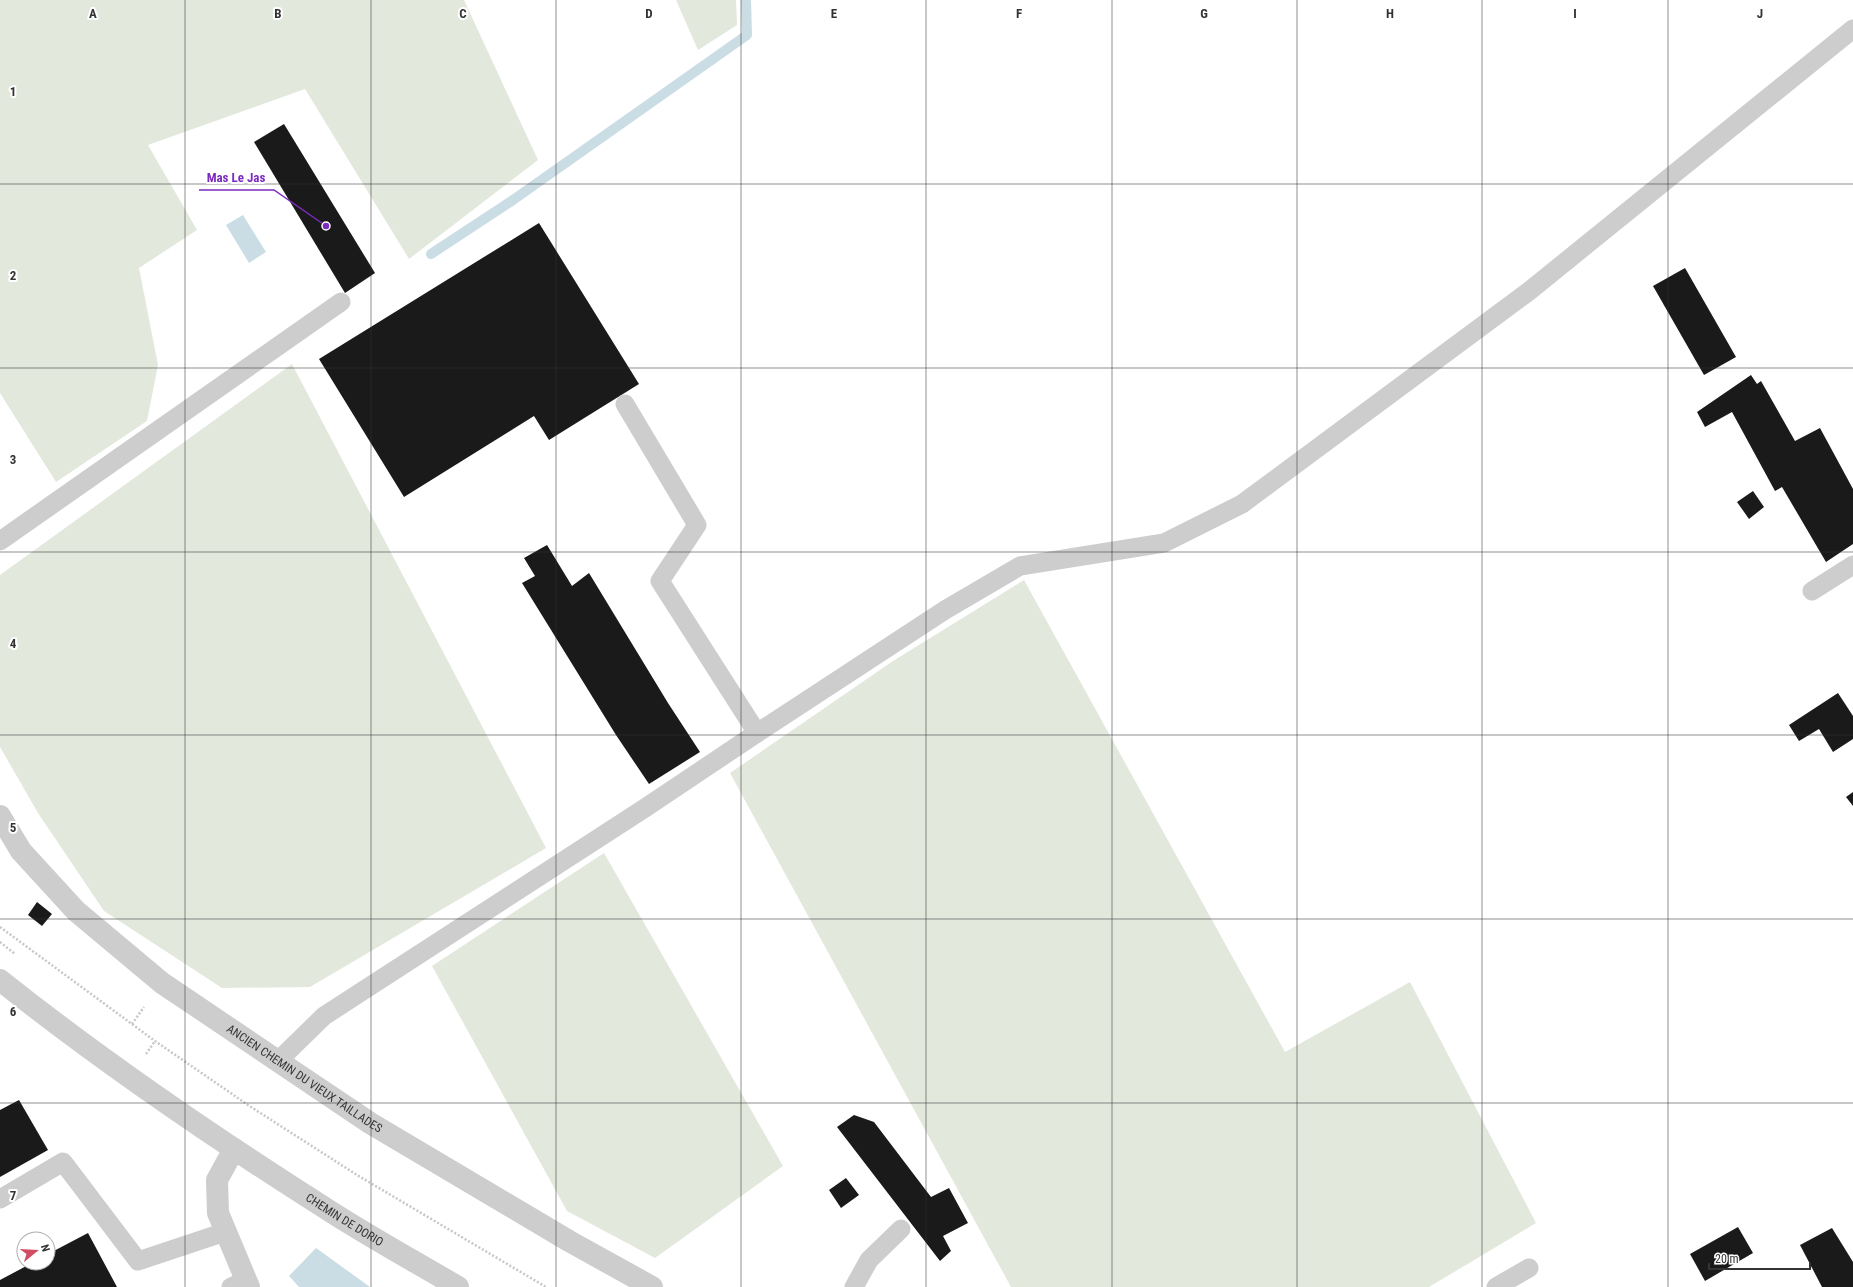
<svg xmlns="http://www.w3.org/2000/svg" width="1853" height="1287" viewBox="0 0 1853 1287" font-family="'Roboto Condensed',sans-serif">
<rect width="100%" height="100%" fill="#fff"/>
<!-- green -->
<g fill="#e3e8dd">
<polygon points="0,0 464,0 538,160 409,259 305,89 148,145 197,230 139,268 158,365 147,421 56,482 0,393"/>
<polygon points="676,0 736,0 737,25 698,50"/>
<polygon points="292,364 546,848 310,987 222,988 104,911 38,813 0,747 0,575"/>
<polygon points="1024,580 1285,1052 1410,982 1536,1223 1429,1287 1011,1287 730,773 893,661"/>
<polygon points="604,853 783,1166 655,1258 567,1211 432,966"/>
</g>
<!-- water -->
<g fill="#cadde4">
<polygon points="243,215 266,252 249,263 226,225"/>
<polygon points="316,1248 370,1287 299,1287 289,1276"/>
</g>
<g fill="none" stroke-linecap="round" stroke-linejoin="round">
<!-- stream -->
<polyline stroke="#cadde4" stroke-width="10" points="431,254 513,200 747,35 746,0"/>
</g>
<!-- building -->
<g fill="#1a1a1a">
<polygon points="284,124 375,273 345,293 254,142"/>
<polygon points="539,223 639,384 549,440 534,416 404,497 319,359"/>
<polygon points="1685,268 1736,357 1704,375 1653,286"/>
<polygon points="1751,375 1757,384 1761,381 1795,441 1820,428 1853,489 1853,544 1826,562 1782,487 1775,491 1732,412 1705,427 1697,412"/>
<polygon points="1753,491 1764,507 1749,519 1737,502"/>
<polygon points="547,545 572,586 589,573 668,703 700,752 649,784 616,735 522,583 535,576 524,558"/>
<polygon points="1838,693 1853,716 1853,739 1833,752 1819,729 1799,741 1789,725"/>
<polygon points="1853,792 1853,806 1846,797"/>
<polygon points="37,902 52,914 42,926 28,915"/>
<polygon points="19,1100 48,1150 0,1177 0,1110"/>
<polygon points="854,1115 874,1122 931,1197 949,1188 968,1223 943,1236 951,1251 940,1261 837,1127"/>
<polygon points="846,1178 859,1195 841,1208 829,1190"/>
<polygon points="1738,1227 1753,1253 1705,1281 1690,1254"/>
<polygon points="1832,1228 1853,1262 1853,1287 1822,1287 1800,1245"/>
<polygon points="88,1233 117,1287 0,1287 0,1280 32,1263 48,1263 48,1254"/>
</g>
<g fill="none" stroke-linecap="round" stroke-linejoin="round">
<!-- path -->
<g stroke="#c7c7c7" stroke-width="2.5" stroke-dasharray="2 2" stroke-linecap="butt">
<polyline points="0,927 155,1041 251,1107 357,1175 546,1287"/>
<polyline points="0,942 15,954"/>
<polyline points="132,1024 144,1007"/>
<polyline points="146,1054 155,1041"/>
</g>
<!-- service -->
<g stroke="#cdcdcd" stroke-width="19">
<polyline points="0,541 341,302"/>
<polyline points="1812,591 1853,565"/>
<polyline points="757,733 945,610 1020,566 1164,543 1242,504 1528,292 1853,29"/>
<polyline points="278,1061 324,1016 645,808 757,733 660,581 697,525 625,404"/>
<polyline points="0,1199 63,1162 138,1261 225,1232"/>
<polyline points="231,1287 246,1280"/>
<polyline points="854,1287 869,1260 901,1229"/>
<polyline points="1496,1287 1529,1268"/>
</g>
<!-- minor -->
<g stroke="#cdcdcd" stroke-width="22">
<path id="s1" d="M0 816 21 851 76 911 162 983 370 1123 569 1241 652 1287"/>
<path id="s2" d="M0 980C103 1062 213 1137 325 1208 368 1236 414 1261 458 1287"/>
<polyline points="234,1149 217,1180 218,1213 249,1287"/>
</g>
</g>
<!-- grid -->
<path fill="none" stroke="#333" stroke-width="1" stroke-opacity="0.55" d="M185 0V1287M371 0V1287M556 0V1287M741 0V1287M926 0V1287M1112 0V1287M1297 0V1287M1482 0V1287M1668 0V1287M0 184H1853M0 368H1853M0 552H1853M0 735H1853M0 919H1853M0 1103H1853"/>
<g text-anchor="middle" stroke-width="4" stroke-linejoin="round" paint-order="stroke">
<!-- street labels -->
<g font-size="12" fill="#333" stroke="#fff">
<text dy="4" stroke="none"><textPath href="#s1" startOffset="406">ANCIEN CHEMIN DU VIEUX TAILLADES</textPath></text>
<text dy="4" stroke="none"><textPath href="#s2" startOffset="420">CHEMIN DE DORIO</textPath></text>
</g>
</g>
<g font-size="13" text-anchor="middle" font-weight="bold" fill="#333" stroke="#fff" stroke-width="4" stroke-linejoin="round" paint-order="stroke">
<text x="93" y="18">A</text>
<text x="278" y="18">B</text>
<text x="463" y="18">C</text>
<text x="649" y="18">D</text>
<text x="834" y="18">E</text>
<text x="1019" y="18">F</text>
<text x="1204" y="18">G</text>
<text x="1390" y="18">H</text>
<text x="1575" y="18">I</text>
<text x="1760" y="18">J</text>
<text x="13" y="96">1</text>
<text x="13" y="280">2</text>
<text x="13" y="464">3</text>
<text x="13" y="648">4</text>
<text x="13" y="832">5</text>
<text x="13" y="1016">6</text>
<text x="13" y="1200">7</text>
</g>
<!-- callouts -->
<path fill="none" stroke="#7b2cbf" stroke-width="1.5" d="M326 226L274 190H199"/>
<circle fill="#7b2cbf" stroke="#fff" stroke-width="1.5" cx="326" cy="226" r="4"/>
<g font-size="13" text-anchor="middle" font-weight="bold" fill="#7b2cbf" stroke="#fff" stroke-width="4" stroke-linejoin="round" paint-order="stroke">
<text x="236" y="182">Mas Le Jas</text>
</g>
<!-- north arrow -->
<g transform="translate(36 1251) rotate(72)"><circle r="19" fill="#ffffff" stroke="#adadad"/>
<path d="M0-3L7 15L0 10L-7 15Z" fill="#d14d62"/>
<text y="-6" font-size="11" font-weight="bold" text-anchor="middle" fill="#333333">N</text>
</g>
<!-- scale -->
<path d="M1709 1263v6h101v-6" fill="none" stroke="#333333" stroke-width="2"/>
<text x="1715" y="1263" font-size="12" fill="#333333" stroke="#ffffff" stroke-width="3" paint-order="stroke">20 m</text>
</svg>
